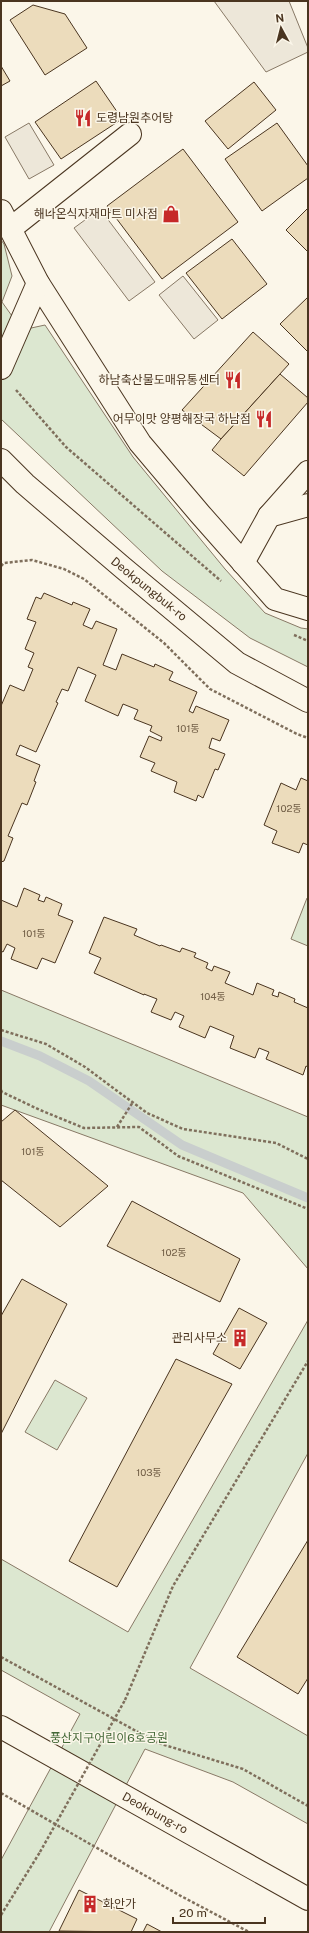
<svg xmlns="http://www.w3.org/2000/svg" width="309" height="1933" viewBox="0 0 309 1933" font-family="'Public Sans','Noto Sans KR',sans-serif">
<rect width="100%" height="100%" fill="#fbf6e9"/>
<!-- green -->
<g fill="#dce7d0" stroke="#887966">
<polygon points="1,240 4,244 12,276 2,302 22,330 45,325 133,457 225,569 265,613 301,628 308,629 308,667 250,638 162,571 1,419"/>
<polygon points="307,898 308,898 308,946 291,939"/>
<polygon points="1,990 308,1117 308,1269 243,1193 1,1105"/>
<polygon points="308,1320 308,1453 190,1668 308,1736 308,1824 233,1782 145,1749 49,1932 1,1932 1,1860 80,1714 1,1670 1,1559 128,1632"/>
<polygon points="55,1380 87,1398 57,1450 25,1432"/>
</g>
<!-- parking -->
<g fill="#ede7d9" stroke="#887966">
<polygon points="214,1 289,1 308,48 308,52 266,72"/>
<polygon points="29,123 54,165 29,179 5,137"/>
<polygon points="100,209 155,282 129,301 74,228"/>
<polygon points="183,276 218,320 194,339 159,295"/>
</g>
<g fill="none" stroke-linecap="round" stroke-linejoin="round">
<!-- stream -->
<polyline stroke="#c9cecd" stroke-width="9" points="1,1041 40,1056 89,1081 182,1145 308,1198"/>
</g>
<!-- building -->
<g fill="#ecdcbc" stroke="#4a3520">
<polygon points="33,5 65,14 87,48 45,75 10,20"/>
<polygon points="1,66 10,81 1,86"/>
<polygon points="96,81 122,119 61,159 35,122"/>
<polygon points="254,82 276,110 228,149 205,121"/>
<polygon points="277,123 308,166 308,178 262,211 225,159"/>
<polygon points="183,149 238,222 162,279 107,206"/>
<polygon points="308,208 308,252 286,230"/>
<polygon points="232,239 267,284 222,319 186,273"/>
<polygon points="308,297 308,352 280,324"/>
<polygon points="253,332 289,364 221,439 182,410"/>
<polygon points="280,374 308,398 308,402 244,476 212,450 221,439"/>
<polygon points="44,593 72,605 73,602 90,609 83,625 92,629 96,621 117,629 103,665 116,670 122,654 154,667 155,664 173,672 169,680 197,692 189,711 193,713 196,706 229,720 220,741 212,738 209,748 225,754 218,770 215,769 203,798 198,795 196,801 174,792 177,782 151,771 155,763 140,757 149,736 161,741 162,737 150,731 152,726 134,719 138,710 123,704 118,716 85,701 96,675 78,667 68,691 62,689 56,702 58,703 36,752 20,745 16,755 40,765 34,781 36,782 27,805 22,803 8,836 13,838 4,861 1,862 1,706 10,685 24,691 33,669 28,667 34,653 25,649 36,622 27,619 36,597 41,599"/>
<polygon points="301,778 308,781 308,845 303,843 299,853 272,843 277,831 264,825 281,783 296,790"/>
<polygon points="24,888 40,895 38,900 44,902 46,897 62,904 58,915 73,921 55,963 42,958 37,969 11,959 15,948 7,944 3,952 1,951 1,900 17,907"/>
<polygon points="104,917 137,929 134,935 160,946 161,945 180,952 182,948 196,953 194,957 208,963 206,968 212,971 214,966 230,972 225,983 253,995 257,983 274,990 272,995 278,997 279,992 295,999 294,1002 308,1008 308,1067 306,1066 303,1075 266,1059 269,1052 259,1048 255,1058 230,1048 234,1036 210,1026 205,1038 179,1027 184,1016 175,1012 171,1020 151,1012 157,999 144,994 144,995 94,973 101,958 89,953"/>
<polygon points="15,1110 108,1186 60,1227 1,1180 1,1122"/>
<polygon points="132,1201 240,1259 220,1302 107,1246"/>
<polygon points="22,1279 67,1304 1,1434 1,1316"/>
<polygon points="239,1308 267,1323 240,1369 213,1354"/>
<polygon points="176,1359 232,1384 117,1587 69,1561"/>
<polygon points="308,1540 308,1678 298,1694 237,1657"/>
<polygon points="79,1890 137,1919 131,1932 59,1931"/>
<polygon points="147,1924 162,1932 143,1932"/>
</g>
<g fill="none" stroke-linecap="round" stroke-linejoin="round">
<!-- minor casing -->
<g stroke="#4a3520" stroke-width="24">
<g id="minor">
<polyline points="1,211 38,283 140,443 200,514 275,599 308,609"/>
<polyline points="10,229 130,134"/>
<polyline points="1,368 38,283"/>
<polyline points="1,460 25,484 122,567 237,663 308,701"/>
<polyline points="269,516 308,505"/>
<polyline points="243,563 269,516 308,472"/>
</g>
</g>
<!-- major casing -->
<g stroke="#4a3520" stroke-width="24">
<polyline id="major" points="1,1727 308,1899"/>
</g>
<!-- path -->
<g stroke="#7f6f5c" stroke-width="2.5" stroke-dasharray="3 2" stroke-linecap="butt">
<polyline points="16,390 66,447 221,581"/>
<polyline points="1,566 4,563 32,560 64,569 84,579 164,643 210,689 297,734 308,738"/>
<polyline points="294,635 308,641"/>
<polyline points="1,1030 46,1044 85,1067 147,1113 183,1129 276,1143 308,1159"/>
<polyline points="1,1090 2,1092 40,1110 84,1128 139,1127 178,1156 308,1209"/>
<polyline points="117,1127 133,1102"/>
<polyline points="1,1657 158,1743 243,1769 308,1806"/>
<polyline points="125,1700 173,1586 308,1361"/>
<polyline points="1,1793 179,1895 249,1932"/>
<polyline points="1,1915 40,1852"/>
</g>
<!-- minor -->
<use href="#minor" stroke="#fbf6e9" stroke-width="22"/>
<!-- major -->
<use href="#major" stroke="#fbf6e9" stroke-width="22"/>
<!-- path-bridge -->
<polyline stroke="#7f6f5c" stroke-width="2.5" stroke-dasharray="3 2" stroke-linecap="butt" points="40,1852 125,1700"/>
</g>
<!-- icons -->
<defs>
<g id="restaurant-bare" transform="scale(1.38)"><path d="M-5-6h1v4h1v-4h1v4h1v-4h1v5L-1.5 .5V6h-2V.5L-5-1ZM5-6V6H3V1.5H1.5Q1.5-4 5-6Z" fill="#c62828" stroke="#fbf6e9" stroke-width="2.5" paint-order="stroke"/></g>
<g id="shop-bare" transform="scale(1.38)"><path d="M-5-2.5h2.3a2.7 3.5 0 0 1 5.4 0H5L5.5 6h-11ZM-1.5-2.5h3a1.5 2.3 0 0 0-3 0Z" fill="#c62828" stroke="#fbf6e9" stroke-width="2.5" paint-order="stroke"/></g>
<g id="building-bare" transform="scale(1.38)"><path d="M-4-6H4V6H1V3H-1V6H-4ZM-2.5-4.3h1.7v1.8h-1.7ZM.8-4.3h1.7v1.8H.8ZM-2.5-1h1.7V.8h-1.7ZM.8-1h1.7V.8H.8Z" fill="#c62828" stroke="#fbf6e9" stroke-width="2.5" paint-order="stroke"/></g>
</defs>
<g fill-rule="evenodd">
<use href="#restaurant-bare" x="83" y="118"/>
<use href="#shop-bare" x="171" y="214"/>
<use href="#restaurant-bare" x="233" y="380"/>
<use href="#restaurant-bare" x="264" y="419"/>
<use href="#building-bare" x="240" y="1338"/>
<use href="#building-bare" x="90" y="1904"/>
</g>
<g text-anchor="middle" stroke-width="3" stroke-linejoin="round" paint-order="stroke">
<!-- number labels -->
<g font-size="10" fill="#725f47">
<text x="188" y="732">101동</text>
<text x="289" y="812">102동</text>
<text x="34" y="937">101동</text>
<text x="213" y="1000">104동</text>
<text x="33" y="1155">101동</text>
<text x="174" y="1256">102동</text>
<text x="149" y="1476">103동</text>
</g>
<!-- poi labels -->
<g font-size="12" fill="#4a3520" stroke="#fbf6e9" text-anchor="end">
<text x="96" y="122" text-anchor="start">도령남원추어탕</text>
<text x="158" y="218">해나온식자재마트 미사점</text>
<text x="220" y="384">하남축산물도매유통센터</text>
<text x="251" y="423">어무이맛 양평해장국 하남점</text>
<text x="227" y="1342">관리사무소</text>
<text x="103" y="1908" text-anchor="start">화안가</text>
</g>
<!-- street labels -->
<g font-size="12" fill="#4a3520" stroke="#fbf6e9">
<text transform="translate(149 589) rotate(39)" y="4">Deokpungbuk-ro</text>
<text transform="translate(155 1813) rotate(29)" y="4">Deokpung-ro</text>
</g>
<!-- park labels -->
<g font-size="12" fill="#436837" stroke="#fbf6e9">
<text x="109" y="1742">풍산지구어린이6호공원</text>
</g>
</g>
<!-- border -->
<rect width="309" height="1933" fill="none" stroke="#4a3520" stroke-width="4"/>
<!-- north arrow -->
<g transform="translate(281 28) rotate(353)" stroke="#fbf6e9" stroke-width="3" paint-order="stroke">
<path d="M0-3L7 15L0 10L-7 15Z" fill="#4a3520"/>
<text y="-6" font-size="11" font-weight="bold" text-anchor="middle" fill="#4a3520">N</text>
</g>
<!-- scale -->
<path d="M173 1917v6h92v-6" fill="none" stroke="#4a3520" stroke-width="2"/>
<text x="179" y="1917" font-size="12" fill="#4a3520" stroke="#fbf6e9" stroke-width="3" paint-order="stroke">20 m</text>
</svg>
